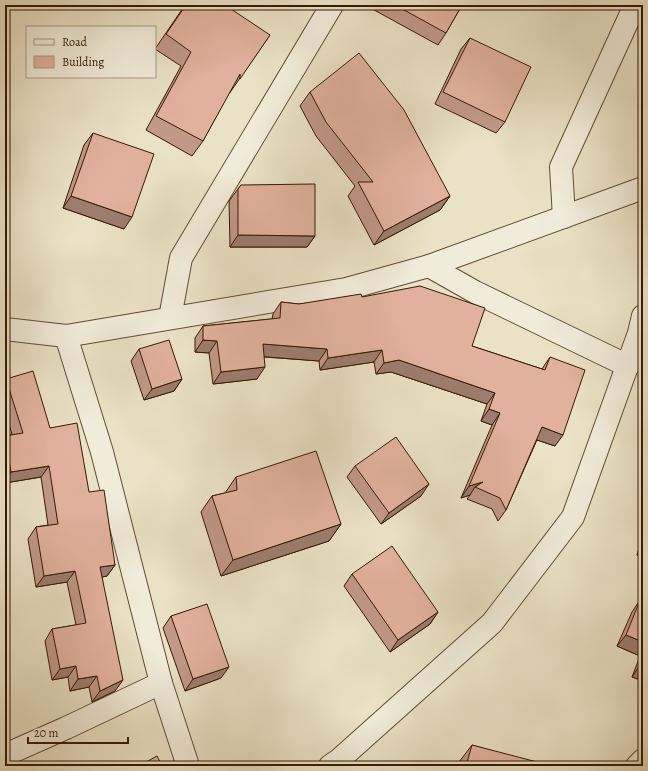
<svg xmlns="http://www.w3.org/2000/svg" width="648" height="771" viewBox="0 0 648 771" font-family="Alegreya,serif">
<rect width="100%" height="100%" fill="#eae2c6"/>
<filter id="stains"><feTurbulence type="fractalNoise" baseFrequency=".005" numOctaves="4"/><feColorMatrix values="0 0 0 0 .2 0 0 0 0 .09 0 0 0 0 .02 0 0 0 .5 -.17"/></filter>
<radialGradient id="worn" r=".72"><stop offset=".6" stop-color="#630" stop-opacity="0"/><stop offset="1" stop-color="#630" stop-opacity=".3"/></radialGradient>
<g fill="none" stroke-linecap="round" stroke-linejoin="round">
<!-- street casing -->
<g stroke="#624b34" stroke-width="24">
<g id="street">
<polyline points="564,217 561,167 635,5"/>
<polyline points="429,266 475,292 628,366"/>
<polyline points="170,318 181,258 332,5"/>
<polyline points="5,329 66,336 346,289 429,266 643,188"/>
<polyline points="66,336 102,452 161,683 188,766"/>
<polyline points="5,755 66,728 161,683"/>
<polyline points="330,766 340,759 492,623 573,517 639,333 643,316"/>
<polyline points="637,766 643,760"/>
</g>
</g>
<!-- street -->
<use href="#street" stroke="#f1ecda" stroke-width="22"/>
</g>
<!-- wall -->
<g fill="#c29888" stroke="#351903">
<polygon points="185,5 270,35 229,94 229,93 203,141 192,156 146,130 181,66 155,49"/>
<polygon points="365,5 462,5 446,33 438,45"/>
<polygon points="470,38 505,122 496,133 435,104 461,49"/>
<polygon points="310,92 450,196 440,210 374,245 348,196 355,186 316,136 300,106"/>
<polygon points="93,133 124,229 63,208 84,145"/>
<polygon points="241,185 315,236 307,247 230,247 229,201"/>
<polygon points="362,297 472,346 542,369 550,357 555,446 537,440 506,510 498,521 492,509 467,499 470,495 461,498 492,425 481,421 487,404 391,372 376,374 374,362 320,370 319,361 264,357 257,379 213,384 209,353 195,352 195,338 203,326 272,319 273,314 281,302 299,304"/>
<polygon points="139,349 182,379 174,391 144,400 131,361"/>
<polygon points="6,379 50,428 89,492 115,565 107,576 102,577 115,691 92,702 89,687 70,691 68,677 52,680 45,641 52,629 76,625 67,582 36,587 28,539 36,527 48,525 41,477 5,483 5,436 12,434 5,412 5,381"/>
<polygon points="355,466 421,496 381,524 347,477"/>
<polygon points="236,477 341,524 329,541 221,576 201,512 212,496 225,493"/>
<polygon points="643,534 643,557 637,555"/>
<polygon points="352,574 438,612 430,624 390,652 344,586"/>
<polygon points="640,600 643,601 643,681 632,677 640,656 617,646 632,612"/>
<polygon points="171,616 221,678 185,691 163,628"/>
<polygon points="472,745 541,766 458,766 459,762"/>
</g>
<!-- shaded-wall -->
<g fill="#9e7c6f" stroke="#351903">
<polygon points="71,196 132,217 124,229 63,208"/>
<polygon points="450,196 440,210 374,245 384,231"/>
<polygon points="238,235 315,236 307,247 230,247"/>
<polygon points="203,340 217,341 209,353 195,352"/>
<polygon points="263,344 327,349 319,361 255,356"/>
<polygon points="382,350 374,362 320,370 328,358"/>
<polygon points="399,360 495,393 487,404 391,372 376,374 384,363"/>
<polygon points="265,367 257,379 213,384 221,372"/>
<polygon points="182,379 174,391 144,400 152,389"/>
<polygon points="489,409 500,413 492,425 481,421"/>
<polygon points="542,427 563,435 555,446 534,439"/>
<polygon points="49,466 41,477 5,483 5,481 11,472"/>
<polygon points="483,482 475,487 470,495 461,498 469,486"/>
<polygon points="429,484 421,496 381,524 389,513"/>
<polygon points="341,524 329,541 221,576 233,560"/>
<polygon points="643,546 643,557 637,555"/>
<polygon points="115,565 107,576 92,579 100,567"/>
<polygon points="75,571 67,582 36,587 44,576"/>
<polygon points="438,612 430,624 390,652 398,640"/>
<polygon points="626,635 643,642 643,652 640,656 617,646"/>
<polygon points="640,665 643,666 643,681 632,677"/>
<polygon points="76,666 68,677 52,680 60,669"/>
<polygon points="229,667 221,678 185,691 193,679"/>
<polygon points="97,676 89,687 70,691 78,679"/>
<polygon points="123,680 115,691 92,702 100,691"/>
</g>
<!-- building -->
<g fill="#e2b19e" stroke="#351903">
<polygon points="186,5 225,5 270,35 240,79 240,74 203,141 156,116 191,52 166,34"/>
<polygon points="395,5 462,5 446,33"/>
<polygon points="470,38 531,67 505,122 443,92"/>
<polygon points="359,53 404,110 450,196 384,231 358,182 373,182 326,122 310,92"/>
<polygon points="93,133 154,154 132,217 71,196"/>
<polygon points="315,184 315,236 238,235 238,189 241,185"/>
<polygon points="420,286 485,308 472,346 545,370 550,357 585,370 563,435 542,427 506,510 500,498 475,487 483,482 469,486 500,413 489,409 495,393 399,360 384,363 382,350 328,358 327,349 263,344 265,367 221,372 217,341 203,340 203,326 280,318 281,302 299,304 361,294 362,297"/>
<polygon points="169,340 182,379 152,389 139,349"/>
<polygon points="33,371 50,428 77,423 89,492 104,490 115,565 100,567 123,680 100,691 97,676 78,679 76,666 60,669 52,629 86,623 75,571 44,576 36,527 58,524 49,466 11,472 5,439 5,436 23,433 6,379"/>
<polygon points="396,437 429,484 389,513 355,466"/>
<polygon points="316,451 341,524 233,560 212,496 237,490 236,477"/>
<polygon points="392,546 438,612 398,640 352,574"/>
<polygon points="640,600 643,601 643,642 626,635"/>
<polygon points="207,604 229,667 193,679 171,616"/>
<polygon points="643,658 643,666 640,665"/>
<polygon points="472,745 541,763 541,766 466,766"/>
<polygon points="157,756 162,766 139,766"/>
</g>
<!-- margin -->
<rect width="648" height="771" fill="none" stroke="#eae2c6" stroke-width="20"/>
<rect x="6" y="6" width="636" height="759" fill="none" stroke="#351903" stroke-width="2"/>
<rect x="10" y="10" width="628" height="751" fill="none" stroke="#351903"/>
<!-- legend -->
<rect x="26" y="26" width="130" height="52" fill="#f1ecda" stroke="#a69884"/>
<rect x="34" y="39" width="20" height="6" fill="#f1ecda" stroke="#a69884"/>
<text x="62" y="46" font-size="12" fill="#351903">Road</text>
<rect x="34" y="56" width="20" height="12" fill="#e2b19e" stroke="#a69884"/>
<text x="62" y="66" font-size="12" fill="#351903">Building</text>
<!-- scale -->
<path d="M28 737v6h100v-6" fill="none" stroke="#351903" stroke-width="2"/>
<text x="34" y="737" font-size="12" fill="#351903" stroke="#f1ecda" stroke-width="3" paint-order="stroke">20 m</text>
<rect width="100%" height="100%" filter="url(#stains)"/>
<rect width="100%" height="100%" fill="url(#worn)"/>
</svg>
